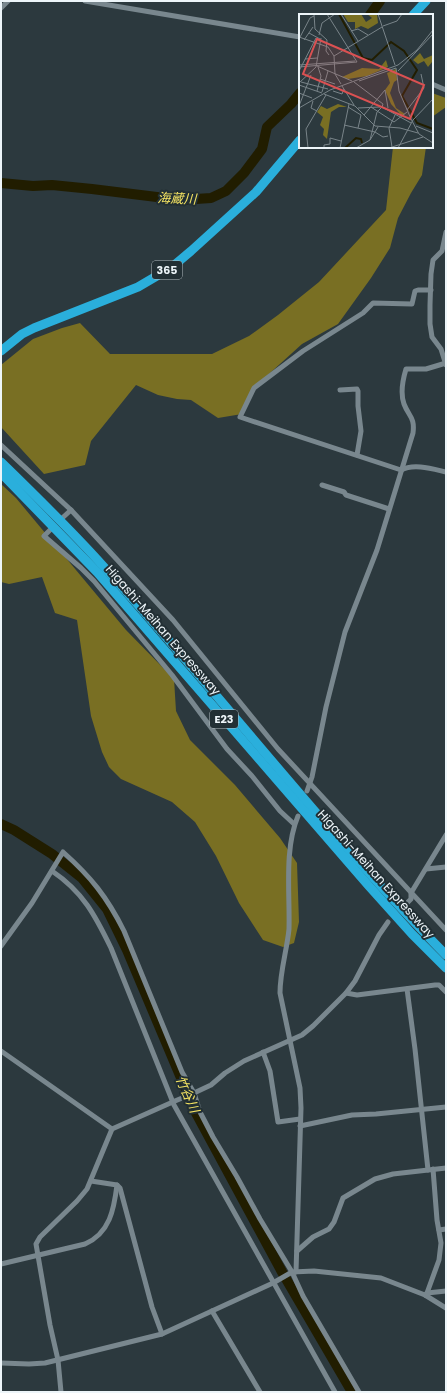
<svg xmlns="http://www.w3.org/2000/svg" width="447" height="1393" viewBox="0 0 447 1393" font-family="Poppins,'Noto Sans JP',sans-serif">
<rect width="100%" height="100%" fill="#2c393e"/>
<!-- forest -->
<g fill="#796f23">
<polygon points="432,93 446,98 446,107 432,117"/>
<polygon points="393,147 426,147 422,175 411,193 398,218 390,248 371,278 338,324 302,344 259,383 242,414 218,418 191,400 177,399 158,395 136,385 91,441 85,465 44,474 1,427 1,365 33,339 62,328 80,323 110,354 212,354 249,336 278,315 319,282 386,210"/>
<polygon points="1,484 16,498 126,630 174,679 176,711 190,740 235,785 280,838 297,863 299,922 294,943 283,947 263,940 239,903 216,856 195,822 172,802 121,779 109,767 102,752 91,716 77,620 55,613 42,577 9,584 1,582"/>
</g>
<g fill="none" stroke-linecap="round" stroke-linejoin="round">
<!-- river -->
<g stroke="#211d00" stroke-width="10">
<polyline points="370,15 380,1"/>
<polyline points="1,183 33,186 52,185 92,189 181,200 211,198 226,191 244,173 262,149 267,127 291,104 300,93"/>
<polyline points="1,824 14,830 52,854 82,878 107,909 127,950 195,1111 282,1272 352,1392"/>
</g>
<!-- street -->
<g stroke="#79878e" stroke-width="5">
<polyline points="85,1 300,37"/>
<polyline points="1,8 8,1"/>
<polyline points="432,84 446,90"/>
<polyline points="446,232 442,251 433,260 431,274 430,305 430,324 432,337 441,349 446,365"/>
<path d="M431 290H418L415 291 412 304 373 303 363 313 303 351 254 388 240 417 401 470C414 463 433 469 446 472"/>
<polyline points="340,390 357,389 358,391 358,406 361,431 357,455"/>
<polyline points="1,445 71,510 173,620 278,749 446,930"/>
<polyline points="322,485 344,492 346,495 389,509"/>
<polyline points="59,521 71,510"/>
<polyline points="54,526 44,536 81,568 94,581 172,675 227,749 252,776 280,811 294,824"/>
<path d="M307 791 312 777 326 707 345 632 377 550 413 433C415 417 409 417 404 404 400 393 403 379 406 369H426L446 363"/>
<polyline points="426,869 446,867"/>
<path d="M52 871C83 892 95 915 111 948L174 1105 335 1392"/>
<polyline points="407,903 411,899 411,893 446,835"/>
<path d="M1 946 32 903 63 852C91 877 107 897 124 931L182 1072 194 1093 200 1112 213 1137 237 1177 260 1219 292 1272 303 1296 359 1392"/>
<polyline points="407,989 415,1049 428,1170"/>
<polyline points="346,993 357,995 435,985 439,985 446,992"/>
<polyline points="1,1051 112,1129"/>
<polyline points="263,1052 270,1071 278,1122 300,1119"/>
<polyline points="300,1126 352,1115 376,1114 446,1107"/>
<polyline points="91,1181 117,1185 120,1188 152,1307 162,1334"/>
<polyline points="439,1230 446,1229"/>
<polyline points="297,1251 313,1237 329,1229 334,1222 343,1198 375,1179 393,1174 446,1168"/>
<path d="M1 1264 85 1244C110 1233 114 1209 117 1185"/>
<path d="M296 1272 301 1108 300 1088 280 993C280 971 287 950 289 929 290 893 284 849 298 816"/>
<polyline points="427,1293 446,1291"/>
<polyline points="425,1295 427,1293 439,1260 441,1243 437,1220 433,1169"/>
<polyline points="212,1311 260,1392"/>
<polyline points="1,1363 29,1364 45,1363 162,1334 273,1283 292,1272 314,1271 381,1278 425,1295 446,1308"/>
<polyline points="61,1392 58,1360 50,1325 36,1244 40,1237 77,1201 87,1189 112,1129 175,1101 194,1093 211,1085 225,1073 244,1061 302,1035 313,1026 346,993 355,981 379,935 388,922"/>
</g>
<!-- highway -->
<g stroke="#2aafdc" stroke-width="9">
<polyline points="413,15 426,1"/>
<polyline points="1,351 22,334 34,328 138,287 172,267 191,251 256,192 300,140"/>
<path d="M1 462C36 496 71 530 104 567 220 694 325 832 446 955"/>
<polyline points="1,473 97,572 368,885 412,934 446,968"/>
</g>
</g>
<g text-anchor="middle" stroke-width="4" stroke-linejoin="round" paint-order="stroke">
<!-- shield labels -->
<g fill="#222f34" stroke="#b0babe" stroke-width="1">
<rect x="152" y="261" width="30" height="18" rx="3"/>
<rect x="210" y="710" width="28" height="18" rx="3"/>
</g>
<g font-size="11" font-weight="bold" fill="#edf5f9">
<text x="167" y="274">365</text>
<text x="224" y="723">E23</text>
</g>
<!-- street labels -->
<g font-size="12" fill="#edf5f9" stroke="#222f34">
<text transform="translate(163 630) rotate(49)" y="4">Higashi-Meihan Expressway</text>
<text transform="translate(376 874) rotate(48)" y="4">Higashi-Meihan Expressway</text>
</g>
<!-- water labels -->
<g font-size="13" font-style="italic" fill="#f5e462" stroke="#222f34">
<text transform="translate(177 198) rotate(2)" y="5">海蔵川</text>
<text transform="translate(188 1094) rotate(66)" y="5">竹谷川</text>
</g>
</g>
<!-- overview -->
<g transform="translate(299 14)">
<rect width="134" height="134" fill="#2c393e"/>
<path d="M44 0H62L67 8 73 4 68 0H78L79 9 69 15 62 12 56 15V8H49ZM121 39 125 45 134 41V63L133 48 129 53 125 47 119 50 114 46ZM87 46 89 53 68 62 49 65 43 63 63 54 80 55ZM97 55 98 66 95 68 91 79 97 94 106 100 103 102 92 90 86 76 91 69 88 59ZM39 90 48 93H40L32 98 28 125 24 121 25 115 21 111 24 103 18 98 22 92 28 95Z" fill="#796f23"/>
<path fill="none" stroke="#211d00" stroke-width="2" d="M40 0 64 44M64 44 73 46 92 28 105 37 118 56 103 82 118 109 134 115M46 134 57 124 62 125 63 129"/>
<path fill="none" stroke="#798489" stroke-width="1" d="M15 0 16 15 28 26 27 37 30 41M42 0 59 27M79 0 96 51M84 12 98 7 103 0M52 17 59 15 69 21M10 19 21 25M20 21 23 9 36 0M0 23 29 33 35 42 36 60 42 70M0 25 11 4 15 2M5 26 14 13M35 42 83 13M6 45 18 44M0 51 56 47M18 52 53 67M0 53 58 48 28 0M97 54 100 77 112 105 120 120 134 129M0 57 17 24M99 57 134 20M21 65 36 70M60 67 97 54M2 68 29 75M55 68 84 90 83 93M0 69 17 53 22 24M0 71 23 79M43 72 55 91M18 77 22 62 19 53M34 77 43 80 45 75M23 78 29 57M0 79 13 84M25 80 56 92 76 112 101 114 119 119M14 87 12 94 18 97M0 92 12 61M49 93 62 101 59 114M72 93 95 108 108 98M83 93 112 109M0 94 31 76 99 51 118 36 134 16M59 94 81 93M108 96 125 74 122 60M65 101 86 76 89 94M45 111 76 118 84 123 89 122M117 112 134 119M71 126 78 98 83 93M93 133 90 114 96 101M9 134 7 115 27 81M25 134V131L31 130V124L42 127M41 134 50 90M57 134 71 126 79 113M90 134 124 123M99 134 114 106 134 85"/>
<path fill="#db5152" fill-opacity="0.15" stroke="#db5152" stroke-width="2" d="M18 25 125 71 111 105 4 60Z"/>
<rect width="134" height="134" fill="none" stroke="#edf5f9" stroke-width="2"/>
</g>
<!-- border -->
<rect width="447" height="1393" fill="none" stroke="#edf5f9" stroke-width="4"/>
</svg>
